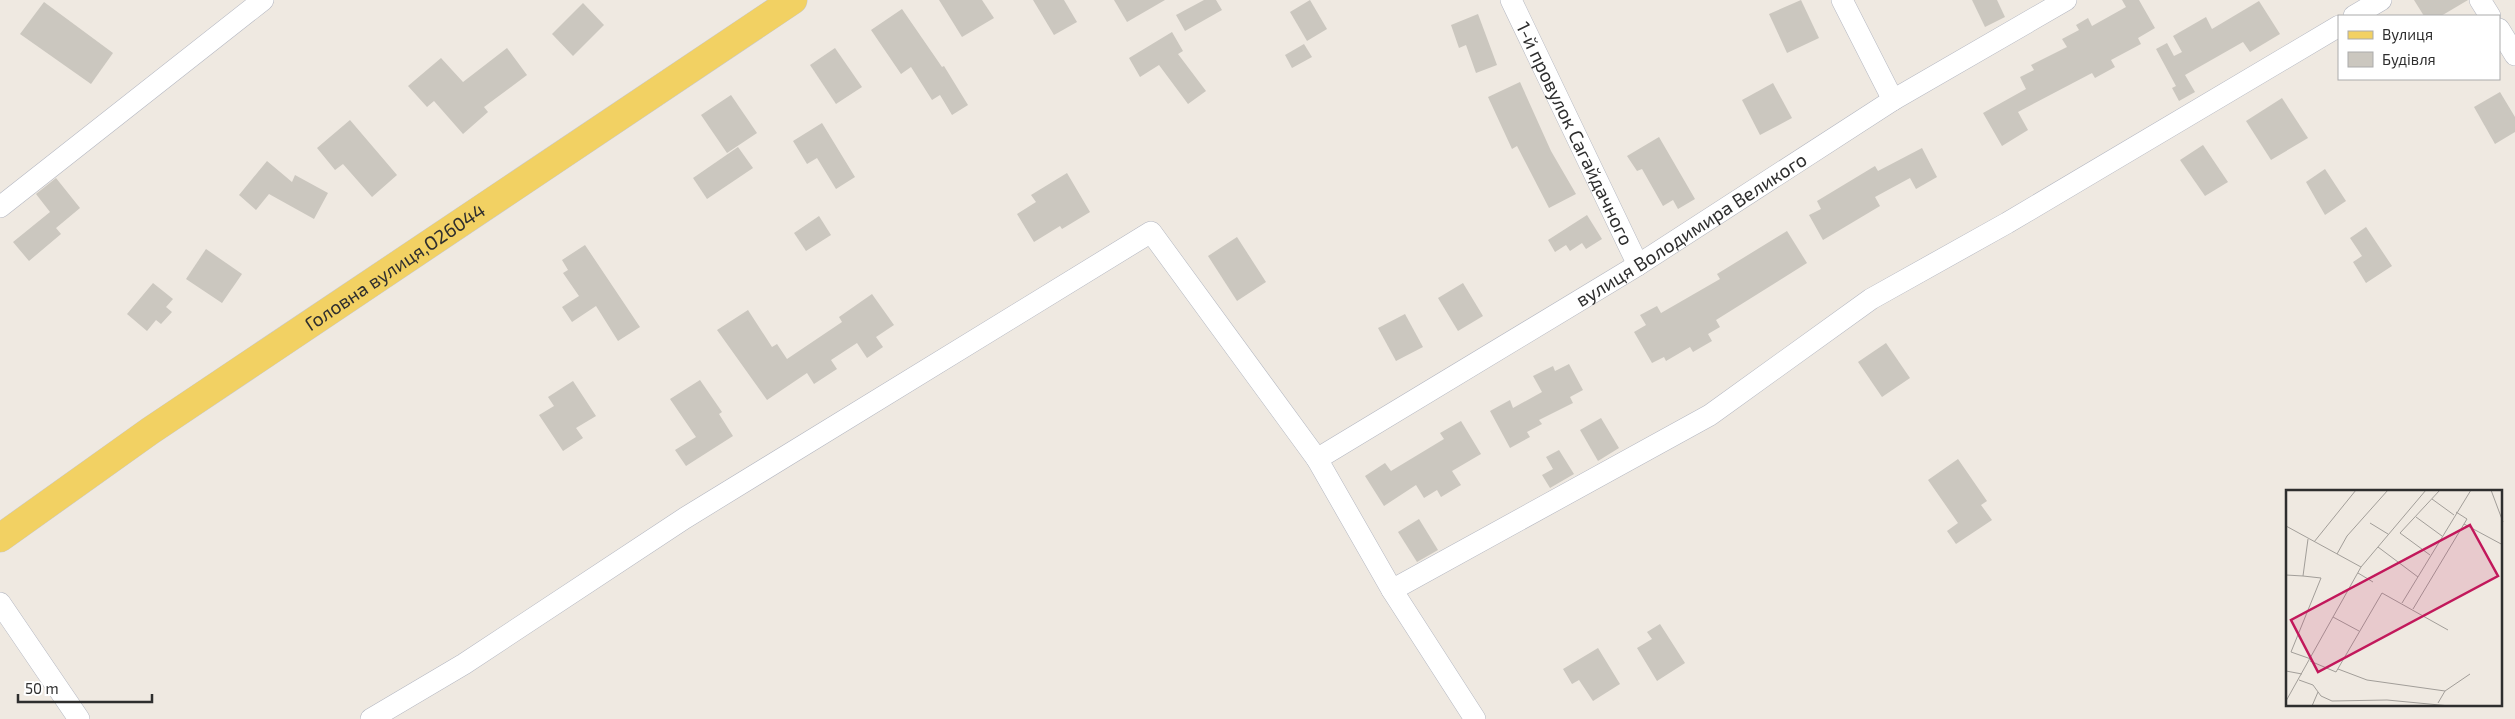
<svg xmlns="http://www.w3.org/2000/svg" width="2515" height="719" viewBox="0 0 2515 719" font-family="'Exo 2',sans-serif">
<rect width="100%" height="100%" fill="#efe9e1"/>
<!-- building -->
<g fill="#cbc7bf">
<polygon points="939,0 982,0 994,18 962,37"/>
<polygon points="1033,0 1064,0 1077,22 1054,35"/>
<polygon points="1114,0 1165,0 1127,22"/>
<polygon points="1204,0 1216,0 1222,10 1185,31 1176,15"/>
<polygon points="1310,0 1327,29 1307,41 1290,12"/>
<polygon points="1801,0 1819,38 1787,53 1769,14"/>
<polygon points="1972,0 1997,0 2005,17 1985,27"/>
<polygon points="2122,0 2139,0 2155,28 2138,38 2141,44 2111,60 2115,67 2095,78 2092,73 2018,112 2028,130 2002,146 1983,113 2026,89 2020,77 2034,70 2031,65 2067,47 2062,39 2079,30 2076,25 2088,18 2092,26 2126,7"/>
<polygon points="2414,0 2468,0 2441,16 2424,16"/>
<polygon points="2259,1 2280,34 2250,52 2243,42 2185,75 2195,92 2179,101 2172,88 2176,86 2156,49 2167,43 2174,56 2182,52 2173,36 2206,17 2212,29"/>
<polygon points="44,2 113,53 91,84 20,34"/>
<polygon points="583,3 604,25 573,56 552,34"/>
<polygon points="902,9 942,67 944,66 968,105 952,115 940,95 932,100 911,67 901,74 871,30"/>
<polygon points="1478,14 1497,65 1476,73 1466,45 1459,48 1451,25"/>
<polygon points="1172,32 1183,51 1178,54 1206,91 1188,104 1159,65 1140,77 1129,58"/>
<polygon points="1304,44 1312,57 1292,68 1285,55"/>
<polygon points="507,48 527,75 484,107 488,112 463,134 434,101 427,107 408,86 441,58 463,82"/>
<polygon points="835,48 862,87 836,104 810,65"/>
<polygon points="1520,82 1551,151 1576,194 1549,208 1517,146 1512,149 1488,97"/>
<polygon points="1773,83 1792,118 1760,135 1742,100"/>
<polygon points="2500,92 2515,117 2515,132 2495,144 2474,107"/>
<polygon points="731,95 757,133 727,153 701,115"/>
<polygon points="2282,98 2308,138 2271,160 2246,121"/>
<polygon points="350,120 397,175 372,197 343,164 335,170 317,148"/>
<polygon points="822,123 855,177 836,189 817,158 807,164 793,141"/>
<polygon points="1659,137 1695,199 1678,209 1673,200 1663,206 1642,169 1637,171 1627,156"/>
<polygon points="2203,145 2228,182 2205,196 2180,160"/>
<polygon points="738,147 753,168 707,199 693,178"/>
<polygon points="1922,148 1937,177 1916,189 1910,178 1875,197 1880,206 1823,240 1809,215 1821,209 1817,201 1875,166 1878,171"/>
<polygon points="267,161 292,182 295,175 328,193 314,219 269,194 256,210 239,195"/>
<polygon points="2325,169 2346,201 2325,215 2306,182"/>
<polygon points="1067,173 1090,212 1062,229 1060,226 1034,242 1017,214 1036,202 1031,195"/>
<polygon points="56,178 80,208 56,228 61,234 29,261 13,242 50,212 36,194"/>
<polygon points="1587,215 1602,239 1586,249 1582,243 1570,251 1566,245 1555,252 1548,240"/>
<polygon points="819,216 831,235 806,251 794,233"/>
<polygon points="2366,227 2392,266 2366,283 2353,262 2362,256 2350,238"/>
<polygon points="1787,231 1807,263 1716,320 1720,327 1708,334 1712,341 1693,352 1690,347 1666,361 1664,357 1652,363 1634,332 1646,325 1640,315 1657,306 1661,313 1720,279 1717,274"/>
<polygon points="1237,237 1266,282 1237,301 1208,256"/>
<polygon points="585,245 640,327 618,341 596,306 572,322 562,307 579,296 563,273 568,270 562,260"/>
<polygon points="206,249 242,274 222,303 186,279"/>
<polygon points="153,283 173,299 166,307 172,312 161,324 156,320 147,331 127,314"/>
<polygon points="1463,283 1483,316 1458,331 1438,298"/>
<polygon points="872,294 894,325 876,337 883,347 867,358 857,343 831,360 837,369 814,384 807,373 767,400 717,330 748,310 772,347 777,344 787,359 842,322 839,317"/>
<polygon points="1405,314 1423,347 1396,361 1378,328"/>
<polygon points="1886,343 1910,378 1882,397 1858,362"/>
<polygon points="1569,364 1583,390 1570,397 1573,403 1539,420 1542,424 1527,432 1530,437 1510,448 1490,411 1510,400 1513,408 1542,392 1533,376 1553,366 1555,371"/>
<polygon points="700,380 722,412 719,414 733,436 686,466 675,450 696,437 670,399"/>
<polygon points="573,381 596,416 576,428 583,438 563,451 539,415 554,406 548,397"/>
<polygon points="1601,418 1619,448 1598,461 1580,430"/>
<polygon points="1461,421 1481,454 1452,471 1461,485 1441,497 1437,490 1424,498 1416,485 1384,506 1365,476 1385,463 1391,471 1444,439 1440,433"/>
<polygon points="1559,450 1574,474 1550,488 1542,475 1553,469 1546,457"/>
<polygon points="1958,459 1987,501 1981,505 1992,520 1956,544 1947,531 1958,523 1928,480"/>
<polygon points="1419,519 1438,550 1417,562 1398,532"/>
<polygon points="1660,624 1685,663 1657,681 1637,648 1652,639 1647,632"/>
<polygon points="1598,648 1620,684 1593,701 1579,680 1572,684 1563,669"/>
</g>
<g fill="none" stroke-linecap="round" stroke-linejoin="round">
<!-- minor casing -->
<g stroke="#b4b7c1" stroke-width="22">
<g id="minor">
<path id="s1" d="M1511 0 1638 265"/>
<polyline points="1842,0 1893,100"/>
<polyline points="2480,0 2490,16"/>
<polyline points="2354,16 2381,0"/>
<polyline points="2499,29 2515,55"/>
<polyline points="0,207 263,0"/>
<path id="s2" d="M1317 459 1638 265 1893 100 2066 0"/>
<polyline points="1392,590 1710,415 1871,299 2007,223 2339,26"/>
<polyline points="0,603 79,719"/>
<polyline points="371,719 464,664 685,518 1151,232 1317,459 1392,590 1475,719"/>
</g>
</g>
<!-- major casing -->
<g stroke="#c9c9c9" stroke-width="29">
<g id="major">
<path id="s3" d="M0 538 150 431 793 0"/>
</g>
</g>
<!-- minor -->
<use href="#minor" stroke="#fff" stroke-width="21"/>
<!-- major -->
<use href="#major" stroke="#f2d163" stroke-width="28"/>
</g>
<g text-anchor="middle" stroke-width="4.5" stroke-linejoin="round" paint-order="stroke">
<!-- street labels -->
<g font-size="19" fill="#2e2e2e" stroke="#fff">
<text dy="7" stroke="none"><textPath href="#s1" startOffset="148">1-й провулок Сагайдачного</textPath></text>
<text dy="7" stroke="none"><textPath href="#s2" startOffset="439">вулиця Володимира Великого</textPath></text>
<text dy="7" stroke="none"><textPath href="#s3" startOffset="479">Головна вулиця,О26044</textPath></text>
</g>
</g>
<!-- overview -->
<g transform="translate(2286 490)">
<rect width="216" height="216" fill="#efe9e1"/>
<path fill="none" stroke="#a29e99" stroke-width="1" d="M205 0 217 32M146 9 168 25M130 27 156 46M84 33 102 44M178 34 217 55M0 36 75 77M22 49 17 86 35 88 5 162 25 169M28 52 70 0M92 57 132 87M51 64 61 46 102 0M144 65 114 43 154 0M72 83 87 92M0 85 17 86M116 113 185 0M127 119 181 29 170 22M47 127 73 141M24 171 50 182 96 103 162 140M52 179 81 190 159 201M0 181 16 184M13 190 27 195 35 206 46 211 101 210 164 216M0 211 75 77 140 0M152 213 159 201 184 184M26 216 32 202"/>
<path fill="#c2185b" fill-opacity="0.15" stroke="#c2185b" stroke-width="2.5" d="M184 35 212 86 32 182 5 130Z"/>
<rect width="216" height="216" fill="none" stroke="#2e2e2e" stroke-width="2.5"/>
</g>
<!-- legend -->
<rect x="2338" y="15" width="162" height="65" fill="#ffffff" stroke="#ababab"/>
<rect x="2348" y="31" width="25" height="8" fill="#f2d163" stroke="#ababab"/>
<text x="2382" y="40" font-size="15" fill="#2e2e2e">Вулиця</text>
<rect x="2348" y="52" width="25" height="15" fill="#cbc7bf" stroke="#ababab"/>
<text x="2382" y="65" font-size="15" fill="#2e2e2e">Будівля</text>
<!-- scale -->
<path d="M18 694v8h134v-8" fill="none" stroke="#2e2e2e" stroke-width="2.5"/>
<text x="25" y="694" font-size="15" fill="#2e2e2e" stroke="#ffffff" stroke-width="4" paint-order="stroke">50 m</text>
</svg>
